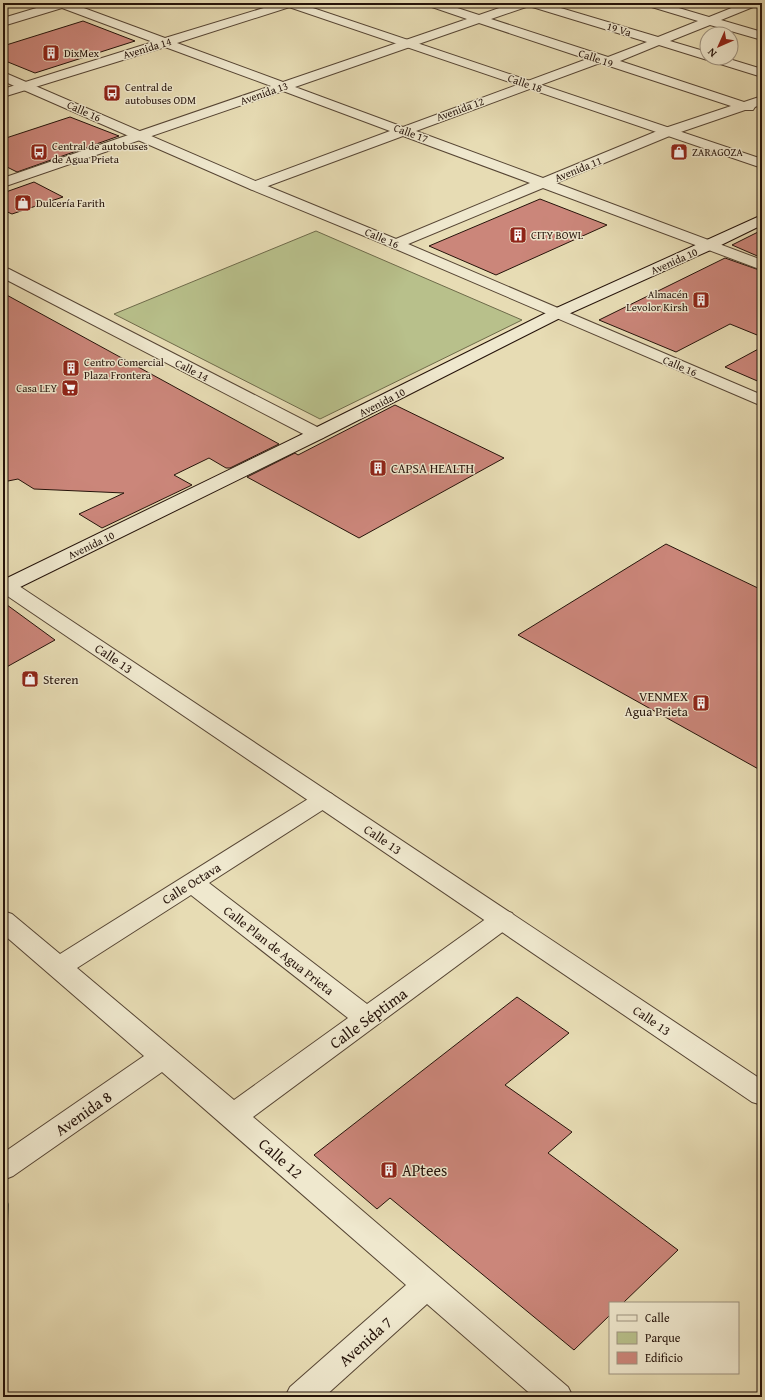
<svg xmlns="http://www.w3.org/2000/svg" width="765" height="1400" viewBox="0 0 765 1400" font-family="'Gentium Book Plus',serif">
<rect width="100%" height="100%" fill="#e7dcb4"/>
<filter id="stains"><feTurbulence type="fractalNoise" baseFrequency=".005" numOctaves="4"/><feColorMatrix values="0 0 0 0 .2 0 0 0 0 .09 0 0 0 0 .02 0 0 0 .5 -.17"/></filter>
<radialGradient id="worn" r=".72"><stop offset=".6" stop-color="#630" stop-opacity="0"/><stop offset="1" stop-color="#630" stop-opacity=".3"/></radialGradient>
<!-- green -->
<polygon fill="#b8c08b" stroke="#6e6a4a" points="316,231 522,320 320,419 114,314"/>
<g fill="none" stroke-linecap="round" stroke-linejoin="round">
<!-- stream -->
<polyline stroke="#6a7869" stroke-width="8" points="3,1202 5,1205 3,1239"/>
</g>
<!-- building -->
<g fill="#cb867a" stroke="#25130a">
<polygon points="83,21 135,41 35,73 3,60 3,46"/>
<polygon points="70,117 119,136 17,172 3,165 3,139"/>
<polygon points="34,182 63,197 12,214 3,210 3,193"/>
<polygon points="540,199 607,225 496,275 429,246"/>
<polygon points="762,230 762,258 732,245"/>
<polygon points="725,258 762,271 762,337 730,324 676,352 599,320"/>
<polygon points="3,293 279,444 230,468 226,468 209,458 174,475 192,485 102,528 79,514 124,493 34,489 18,479 3,482"/>
<polygon points="762,347 762,383 725,367"/>
<polygon points="395,405 504,458 359,538 247,477 295,453 298,455"/>
<polygon points="666,544 762,590 762,771 518,635"/>
<polygon points="3,602 55,640 3,669"/>
<polygon points="517,997 569,1033 505,1085 572,1132 548,1153 678,1250 623,1303 610,1303 610,1315 574,1350 390,1198 377,1209 314,1155"/>
</g>
<g fill="none" stroke-linecap="round" stroke-linejoin="round">
<!-- minor casing -->
<g stroke="#564534" stroke-width="2">
<g id="minor">
<path d="M53 3H74L73 4 165 38 280 3H298L296 5 177 43 283 82 467 19 426 5 424 3H442L479 15 514 3H544L658 37 698 21 645 5 643 3H662L709 17 744 3H760L758 5 721 20 762 32V40L710 25 670 41 707 52V58H726L762 69V77L659 45 620 61 744 102 762 96V104L755 107 753 110H745L672 135 556 183 762 260V270L543 188 401 247 396 249 391 247 388 244 391 241 530 183 403 136 260 189 255 190 250 189 248 186 250 183 390 131 283 91 3 187V178L271 86 165 47 3 97V89L153 42 62 8 3 26V18ZM529 6 647 42 608 57 491 19ZM479 23 587 59 403 127 295 87ZM600 63 731 106 662 129 543 178 416 131Z"/>
<polygon points="3,267 9,269 323,430 326,434 323,438 317,439 311,438 3,278"/>
<path d="M324 791 332 794 336 799 332 804 209 883 367 1004 494 913 503 910 512 913 516 919 512 925 253 1117 568 1387 573 1397H534L427 1304 324 1397H285L290 1387 406 1285 162 1072 13 1176 3 1180V1153L144 1056 3 934V911L12 914 60 954 316 794ZM191 895 348 1018 234 1100 77 968Z"/>
</g>
</g>
<!-- tertiary casing -->
<g stroke="#564534" stroke-width="2">
<g id="tertiary">
<polygon points="281,3 298,3 762,159 762,168 283,5"/>
<polygon points="3,72 260,183 401,241 762,395 762,406 391,247 250,189 3,81"/>
<polygon points="3,578 10,580 762,1080 762,1105 752,1102 3,593"/>
</g>
</g>
<!-- secondary casing -->
<g stroke="#25130a" stroke-width="2">
<polygon id="secondary" points="762,215 762,225 715,248 564,316 323,438 10,592 3,594 3,580 311,430 552,310"/>
</g>
<!-- minor -->
<use href="#minor" fill="#efe8ce" fill-rule="evenodd"/>
<!-- tertiary -->
<use href="#tertiary" fill="#efe8ce" fill-rule="evenodd"/>
<!-- secondary -->
<use href="#secondary" fill="#efe8ce" fill-rule="evenodd"/>
</g>
<!-- icons -->
<defs>
<g id="building-square" transform="scale(0.9)"><rect x="-9" y="-9" width="18" height="18" rx="4" fill="#8f2418" stroke="#efe8ce"/><path d="M-4-6H4V6H1V3H-1V6H-4ZM-2.5-4.3h1.7v1.8h-1.7ZM.8-4.3h1.7v1.8H.8ZM-2.5-1h1.7V.8h-1.7ZM.8-1h1.7V.8H.8Z" fill="#fff"/></g>
<g id="bus-square" transform="scale(0.9)"><rect x="-9" y="-9" width="18" height="18" rx="4" fill="#8f2418" stroke="#efe8ce"/><path d="M-5-6H5V4H4V6H2V4H-2V6H-4V4H-5ZM-3.5-4V0h7V-4ZM-3.5 1.2v1.5H-2V1.2ZM2 1.2v1.5H3.5V1.2Z" fill="#fff"/></g>
<g id="shop-square" transform="scale(0.9)"><rect x="-9" y="-9" width="18" height="18" rx="4" fill="#8f2418" stroke="#efe8ce"/><path d="M-5-2.5h2.3a2.7 3.5 0 0 1 5.4 0H5L5.5 6h-11ZM-1.5-2.5h3a1.5 2.3 0 0 0-3 0Z" fill="#fff"/></g>
<g id="supermarket-square" transform="scale(0.9)"><rect x="-9" y="-9" width="18" height="18" rx="4" fill="#8f2418" stroke="#efe8ce"/><path d="M-6-5.5h2.5l.6 2H6L4.5 2H-2.5L-4.4-4H-6ZM-1.5 3.2a1.3 1.3 0 1 0 .1 0ZM3 3.2a1.3 1.3 0 1 0 .1 0Z" fill="#fff"/></g>
</defs>
<g fill-rule="evenodd">
<use href="#building-square" x="51" y="53"/>
<use href="#bus-square" x="112" y="93"/>
<use href="#bus-square" x="39" y="152"/>
<use href="#shop-square" x="679" y="152"/>
<use href="#shop-square" x="23" y="203"/>
<use href="#building-square" x="518" y="235"/>
<use href="#building-square" x="701" y="300"/>
<use href="#building-square" x="71" y="368"/>
<use href="#supermarket-square" x="70" y="388"/>
<use href="#building-square" x="378" y="468"/>
<use href="#shop-square" x="30" y="679"/>
<use href="#building-square" x="701" y="703"/>
<use href="#building-square" x="389" y="1170"/>
</g>
<g text-anchor="middle" stroke-width="3" stroke-linejoin="round" paint-order="stroke">
<!-- far-street labels -->
<g font-size="11" fill="#25130a" stroke="#efe8ce">
<text transform="translate(619 29) rotate(17)" y="4">19 Va</text>
<text transform="translate(147 48) rotate(-17)" y="4">Avenida 14</text>
<text transform="translate(596 58) rotate(18)" y="4">Calle 19</text>
<text transform="translate(525 83) rotate(19)" y="4">Calle 18</text>
<text transform="translate(264 93) rotate(-19)" y="4">Avenida 13</text>
<text transform="translate(460 109) rotate(-20)" y="4">Avenida 12</text>
<text transform="translate(84 111) rotate(24)" y="4">Calle 16</text>
<text transform="translate(411 133) rotate(20)" y="4">Calle 17</text>
<text transform="translate(578 169) rotate(-22)" y="4">Avenida 11</text>
<text transform="translate(382 238) rotate(23)" y="4">Calle 16</text>
<text transform="translate(674 261) rotate(-24)" y="4">Avenida 10</text>
<text transform="translate(680 366) rotate(23)" y="4">Calle 16</text>
<text transform="translate(192 370) rotate(27)" y="4">Calle 14</text>
<text transform="translate(382 402) rotate(-27)" y="4">Avenida 10</text>
<text transform="translate(91 545) rotate(-26)" y="4">Avenida 10</text>
</g>
<!-- far-poi labels -->
<g font-size="11" fill="#25130a" stroke="#efe8ce" text-anchor="start">
<text x="64" y="57">DixMex</text>
<text x="125" y="91">Central de<tspan x="125" dy="13">autobuses ODM</tspan></text>
<text x="52" y="150">Central de autobuses<tspan x="52" dy="13">de Agua Prieta</tspan></text>
<text x="692" y="156">ZARAGOZA</text>
<text x="36" y="207">Dulcería Farith</text>
<text x="531" y="239">CITY BOWL</text>
<text x="688" y="298" text-anchor="end">Almacén<tspan x="688" dy="13">Levolor Kirsh</tspan></text>
<text x="84" y="366">Centro Comercial<tspan x="84" dy="13">Plaza Frontera</tspan></text>
<text x="57" y="392" text-anchor="end">Casa LEY</text>
</g>
<!-- poi labels -->
<g font-size="13" fill="#25130a" stroke="#efe8ce" text-anchor="start">
<text x="391" y="473">CAPSA HEALTH</text>
<text x="43" y="684">Steren</text>
<text x="688" y="701" text-anchor="end">VENMEX<tspan x="688" dy="15">Agua Prieta</tspan></text>
</g>
<!-- street labels -->
<g font-size="13" fill="#25130a" stroke="#efe8ce">
<text transform="translate(114 658) rotate(34)" y="5">Calle 13</text>
<text transform="translate(383 839) rotate(34)" y="5">Calle 13</text>
<text transform="translate(191 883) rotate(-32)" y="5">Calle Octava</text>
<text transform="translate(279 950) rotate(38)" y="5">Calle Plan de Agua Prieta</text>
<text transform="translate(652 1020) rotate(34)" y="5">Calle 13</text>
</g>
<!-- near-street labels -->
<g font-size="16" fill="#25130a" stroke="#efe8ce">
<text transform="translate(368 1018) rotate(-36)" y="6">Calle Séptima</text>
<text transform="translate(83 1113) rotate(-35)" y="6">Avenida 8</text>
<text transform="translate(281 1158) rotate(41)" y="6">Calle 12</text>
<text transform="translate(365 1341) rotate(-42)" y="6">Avenida 7</text>
</g>
<!-- near-poi labels -->
<g font-size="16" fill="#25130a" stroke="#efe8ce" text-anchor="start">
<text x="402" y="1176">APtees</text>
</g>
</g>
<!-- margin -->
<rect width="765" height="1400" fill="none" stroke="#e7dcb4" stroke-width="16"/>
<rect x="4" y="4" width="757" height="1392" fill="none" stroke="#25130a" stroke-width="2"/>
<rect x="8" y="8" width="749" height="1384" fill="none" stroke="#25130a"/>
<!-- legend -->
<rect x="609" y="1302" width="130" height="72" fill="#efe8ce" stroke="#9e9380"/>
<rect x="617" y="1315" width="20" height="6" fill="#efe8ce" stroke="#9e9380"/>
<text x="645" y="1322" font-size="12" fill="#25130a">Calle</text>
<rect x="617" y="1332" width="20" height="12" fill="#b8c08b" stroke="#9e9380"/>
<text x="645" y="1342" font-size="12" fill="#25130a">Parque</text>
<rect x="617" y="1352" width="20" height="12" fill="#cb867a" stroke="#9e9380"/>
<text x="645" y="1362" font-size="12" fill="#25130a">Edificio</text>
<!-- north arrow -->
<g transform="translate(719 46) rotate(225)"><circle r="19" fill="#efe8ce" stroke="#9e9380"/>
<path d="M0-3L7 15L0 10L-7 15Z" fill="#8f2418"/>
<text y="-6" font-size="11" font-weight="bold" text-anchor="middle" fill="#25130a">N</text>
</g>
<rect width="100%" height="100%" filter="url(#stains)"/>
<rect width="100%" height="100%" fill="url(#worn)"/>
</svg>
